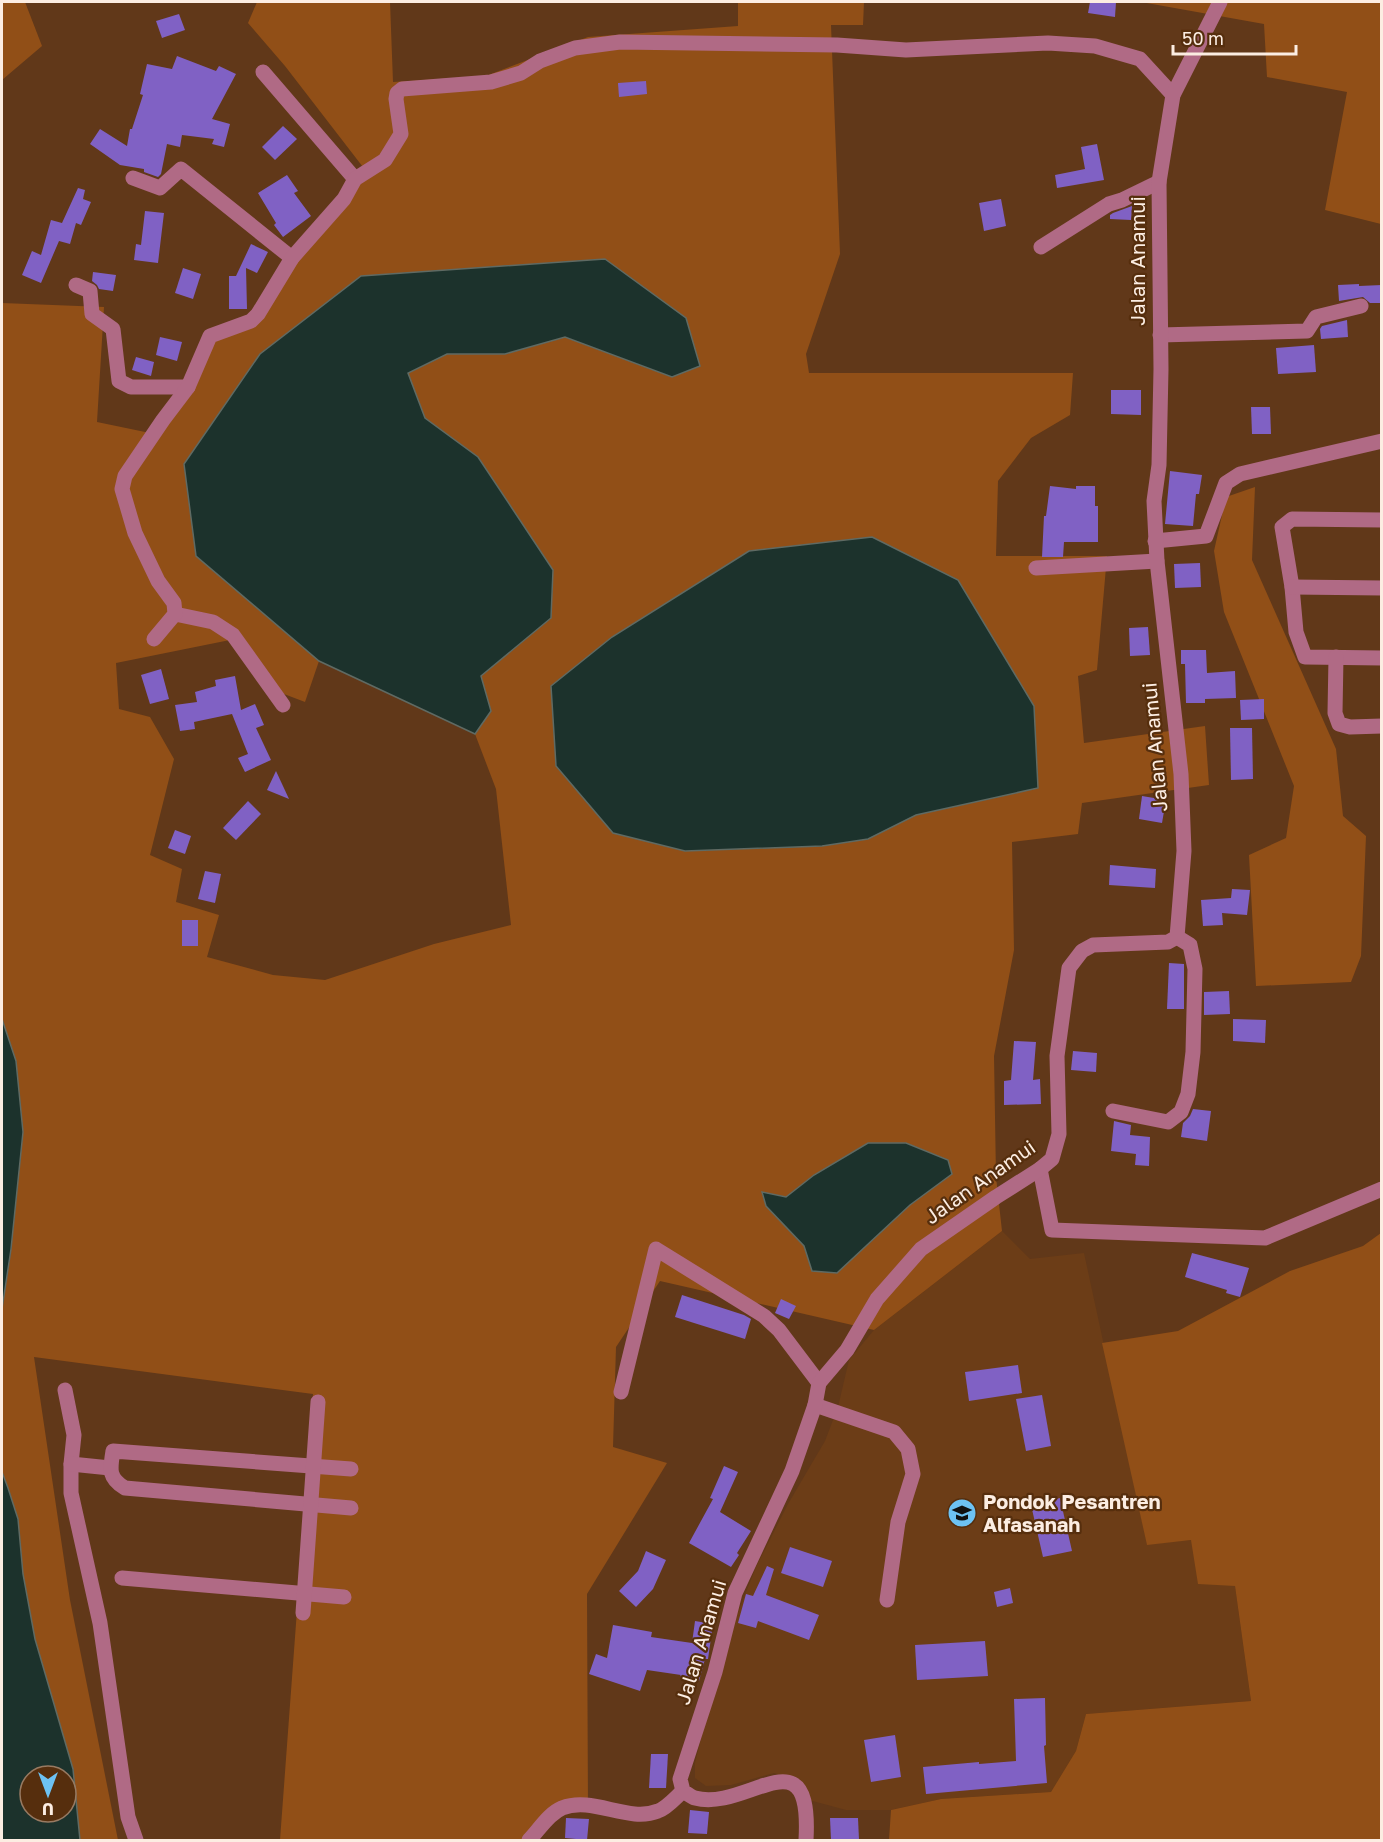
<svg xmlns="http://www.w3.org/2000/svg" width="1383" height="1842" viewBox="0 0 1383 1842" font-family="'Golos Text',sans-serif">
<rect width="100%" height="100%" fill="#613819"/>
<!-- built -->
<polygon fill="#6c3d17" points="1002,1231 1030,1259 1084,1253 1147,1544 1191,1540 1235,1586 1251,1701 1086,1714 1076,1751 1051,1792 941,1799 891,1810 846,1810 809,1800 789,1777 774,1773 731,1785 706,1786 695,1778 695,1763 723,1650 756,1567 788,1504 825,1441 838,1407 849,1360 874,1330"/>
<!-- green -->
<g fill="#914f17" fill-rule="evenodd">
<polygon points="2,2 25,2 42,46 2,80"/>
<path d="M257 2H390L393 82 486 76 588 37 738 26V2H864L863 25H831L840 254 806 354 809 373H1073L1070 415 1031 438 998 481 996 556H1107L1097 670 1078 676 1084 743 1205 726 1209 785 1082 803 1078 834 1012 842 1014 950 994 1056 996 1177 1002 1231 874 1330 660 1281 616 1347 613 1447 667 1463 587 1594 588 1810 552 1807 525 1840H280L313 1394 34 1357 70 1600 118 1840H80L73 1769 35 1639 23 1574 18 1519 8 1488 2 1472V1309L11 1249 23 1132 16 1061 2 1019V303L104 307 97 422 150 433 191 386 207 330 255 319 366 171 285 66 248 23ZM605 259 672 377 565 337 505 354H447L408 373 425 418 478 457 551 618 481 676 491 711 475 734 496 789 511 925 434 944 325 980 273 975 207 957 219 915 176 902 182 869 150 855 174 759 150 717 119 709 116 663 230 640 263 686 305 702 319 661 196 556 260 354 361 276ZM1038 787 916 815 868 839 822 846 685 851ZM868 1143H906L948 1160 952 1174 910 1205 812 1271 805 1246 766 1206 762 1193 786 1197 814 1175Z"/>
<polygon points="1141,2 1381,2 1381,224 1325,210 1347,92 1267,77 1264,24"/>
<polygon points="1255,487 1252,560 1336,749 1343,816 1366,836 1361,956 1351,982 1256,986 1249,855 1286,838 1294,786 1224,612 1214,551 1226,497"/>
<polygon points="1381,1233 1381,1840 889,1840 891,1810 941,1799 1051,1792 1076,1751 1086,1714 1251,1701 1235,1586 1198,1584 1191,1540 1147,1545 1102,1343 1178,1331 1290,1271 1363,1246"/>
</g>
<!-- water -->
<g fill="#1c322c" stroke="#5f6a63" stroke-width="1.5" fill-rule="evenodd">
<polygon points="605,259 686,318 700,366 672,377 565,337 505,354 447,354 408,373 425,418 478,457 553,570 551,618 481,676 491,711 475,734 319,661 196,556 184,464 260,354 361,276"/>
<polygon points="872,537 958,580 1034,706 1038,788 916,815 868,839 822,846 685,851 613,833 556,766 551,686 612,637 749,551"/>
<polygon points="2,1019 16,1061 23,1132 11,1249 2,1309"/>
<polygon points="868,1143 906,1143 948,1160 952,1174 910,1205 837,1273 812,1271 804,1246 766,1206 762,1192 786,1197 814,1175"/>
<path d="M2 1472 8 1488 18 1519 23 1574 35 1639 73 1769 80 1840H2ZM30 1776H66V1812H30Z"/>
</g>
<!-- building -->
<g fill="#8061c4">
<polygon points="1090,2 1116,2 1115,17 1088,13"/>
<polygon points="179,14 185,30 162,38 156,21"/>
<polygon points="177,56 216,71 219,66 236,74 212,119 230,124 224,147 212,144 214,139 182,135 180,147 167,144 161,174 158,177 144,172 144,169 120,165 90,144 100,129 127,146 130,129 132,129 143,95 140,94 147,64 172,69"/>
<polygon points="646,81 647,94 619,97 618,83"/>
<polygon points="283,126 297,139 275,160 262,147"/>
<polygon points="1097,144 1104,180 1057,188 1055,175 1085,169 1081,147"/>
<polygon points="287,175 298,191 294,193 311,216 283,237 274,225 276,223 258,193"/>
<polygon points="78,188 85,190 83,199 91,202 81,225 76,223 70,244 59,241 41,283 22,275 32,251 41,255 51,220 62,223"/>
<polygon points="1001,199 1006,226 984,231 979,203"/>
<polygon points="1132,206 1131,220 1110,219 1110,215 1113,213"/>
<polygon points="145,211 164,213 158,263 134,260 136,244 141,245"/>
<polygon points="251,244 268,252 257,273 246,268 247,309 229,309 229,276 236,276"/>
<polygon points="183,268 201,274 193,299 175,293"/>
<polygon points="93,272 116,275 113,291 99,289 97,285 92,281"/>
<polygon points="1359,284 1359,286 1382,285 1382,303 1370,303 1363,297 1339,301 1338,285"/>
<polygon points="1347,320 1348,337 1321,339 1320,329 1322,326"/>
<polygon points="160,337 182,342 177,361 156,355"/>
<polygon points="1314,345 1316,372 1278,374 1276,348"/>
<polygon points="136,357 154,362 151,376 132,370"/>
<polygon points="1111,390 1141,390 1141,415 1111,414"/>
<polygon points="1251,407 1270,407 1271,434 1252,434"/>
<polygon points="1170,471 1202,475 1199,494 1196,494 1193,526 1165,524"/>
<polygon points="1050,486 1076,489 1076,486 1095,486 1095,506 1098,506 1098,542 1064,542 1063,557 1042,557 1044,516 1046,516"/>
<polygon points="1200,563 1201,587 1175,588 1174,564"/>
<polygon points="1148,627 1150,655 1130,656 1129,628"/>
<polygon points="1181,650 1206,650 1207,673 1235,671 1236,698 1205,699 1205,703 1186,703 1185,664 1181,664"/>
<polygon points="161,669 169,699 150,704 141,675"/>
<polygon points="235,676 241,710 255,704 264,725 256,728 271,760 245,772 238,758 248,754 232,714 194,722 195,729 180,731 175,705 197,702 195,692 216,686 215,680"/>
<polygon points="1264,699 1264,719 1241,720 1240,700"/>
<polygon points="1230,728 1252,728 1253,779 1231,780"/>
<polygon points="276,771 289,799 267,790"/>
<polygon points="1142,796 1166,800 1162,823 1139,819"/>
<polygon points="248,801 261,814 236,840 223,828"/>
<polygon points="175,830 191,836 185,854 168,848"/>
<polygon points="1110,865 1156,869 1155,888 1109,885"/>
<polygon points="205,871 221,874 215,903 198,899"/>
<polygon points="1232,889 1250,890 1247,915 1222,913 1223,925 1203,926 1201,900 1231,898"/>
<rect x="182" y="920" width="16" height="26"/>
<polygon points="1169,963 1184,964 1184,1009 1167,1009"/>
<polygon points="1229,991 1230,1014 1204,1015 1204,992"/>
<polygon points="1233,1019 1266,1020 1265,1043 1233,1041"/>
<polygon points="1014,1041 1036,1042 1033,1080 1040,1079 1041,1104 1004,1105 1004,1081 1011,1080"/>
<polygon points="1073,1051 1097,1053 1096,1072 1071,1070"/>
<polygon points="1193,1109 1211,1111 1207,1141 1181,1137 1183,1123 1190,1116"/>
<polygon points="1114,1121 1131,1125 1130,1135 1150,1137 1149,1166 1135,1165 1136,1154 1111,1151"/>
<polygon points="1192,1253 1249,1268 1240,1297 1226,1293 1227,1290 1185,1277"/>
<polygon points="682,1295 744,1315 751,1319 745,1339 675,1317"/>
<polygon points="781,1299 796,1306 789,1319 775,1313"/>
<polygon points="1018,1365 1022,1393 969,1401 965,1372"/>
<polygon points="1042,1395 1051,1446 1026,1451 1016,1399"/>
<polygon points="724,1466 738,1472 720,1512 751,1531 737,1553 739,1555 731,1567 689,1543 713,1499 710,1498"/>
<polygon points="1060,1498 1072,1551 1043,1557 1031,1505"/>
<polygon points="790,1547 832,1561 823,1587 781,1573"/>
<polygon points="646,1551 666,1560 653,1589 636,1607 619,1591 638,1571"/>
<polygon points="767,1566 774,1569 766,1595 819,1615 809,1640 758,1621 756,1628 738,1623 746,1594 753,1596"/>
<polygon points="1010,1588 1013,1603 997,1607 994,1592"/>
<polygon points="695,1621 713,1624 708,1659 705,1659 699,1681 680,1676 681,1675 647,1670 640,1691 589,1674 596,1654 607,1658 613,1625 652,1632 651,1637 692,1643"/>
<polygon points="985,1641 988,1676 917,1680 915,1645"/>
<polygon points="1045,1698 1046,1745 1044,1746 1047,1783 926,1794 923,1767 979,1762 979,1764 1016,1761 1014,1699"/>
<polygon points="895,1735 901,1777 871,1782 864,1740"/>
<polygon points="651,1754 668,1754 666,1788 649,1788"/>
<polygon points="690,1810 709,1812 707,1834 688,1833"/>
<polygon points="566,1818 589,1819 587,1840 565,1838"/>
<polygon points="830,1818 858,1818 859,1840 831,1840"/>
</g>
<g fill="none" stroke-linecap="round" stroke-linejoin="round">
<!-- minor -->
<g stroke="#b06a85" stroke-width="15">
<polyline points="263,72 355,179"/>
<polyline points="133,178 160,188 181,169 292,258"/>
<polyline points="1041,247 1109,204 1122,200 1159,182"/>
<polyline points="76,285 90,291 92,314 113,329 119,381 131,387 188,387"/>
<polyline points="1160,335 1307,331 1316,317 1361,306"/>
<polyline points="1382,520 1292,519 1282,527 1292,587 1296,632 1305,657 1382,658"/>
<polyline points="1155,541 1206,536 1226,483 1240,474 1382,441"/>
<polyline points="1036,568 1157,561"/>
<polyline points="1292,587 1382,588"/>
<polyline points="175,614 213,622 233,635 283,705"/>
<polyline points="154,639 175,614 174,603 158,581 135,533 122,489 125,476 163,420 188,387 210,336 251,321 258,314 292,258 344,199 355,179 385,160 401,134 396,99 397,93 402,89 491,82 521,73 540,61 575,48 620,42 837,45 906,50 1048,43 1095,46 1140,59 1173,95"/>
<polyline points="1336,657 1335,713 1339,724 1350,727 1382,726"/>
<polyline points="1113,1111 1168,1122 1181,1112 1188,1094 1193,1052 1195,969 1190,945 1177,937"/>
<polyline points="1040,1169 1052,1230 1265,1238 1382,1189"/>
<polyline points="65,1390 74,1435 71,1464 71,1493 100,1623 128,1817 136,1840"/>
<polyline points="621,1392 656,1249 764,1316 779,1330 819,1383"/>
<polyline points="815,1405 894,1432 908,1449 913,1474 898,1522 887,1600"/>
<polyline points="71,1464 110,1468"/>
<path d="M351 1508 125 1488C108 1478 110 1469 113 1451L351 1469"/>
<polyline points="122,1578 344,1597"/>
<polyline points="303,1613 318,1402"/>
<path d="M529 1840C539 1830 548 1814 562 1808 593 1796 628 1823 658 1811 667 1808 676 1797 683 1791"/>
<path d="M806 1840C812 1730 748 1812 695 1798 691 1797 687 1793 683 1791L680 1779 715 1672 735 1593 792 1471 815 1405 819 1383 847 1350 877 1299 921 1249 996 1197 1040 1169 1052 1159 1059 1134 1057 1056 1069 968 1082 951 1093 945 1168 942 1177 937 1184 851 1181 774 1157 561 1154 501 1159 465 1161 369 1159 182 1173 95 1220 2"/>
</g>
</g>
<!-- icons -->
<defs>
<g id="school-disc" transform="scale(1.5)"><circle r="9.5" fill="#6dc2f3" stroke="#562e0d"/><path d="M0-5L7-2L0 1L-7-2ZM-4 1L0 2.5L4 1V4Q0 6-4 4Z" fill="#111"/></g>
</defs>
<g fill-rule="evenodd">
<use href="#school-disc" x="962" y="1513"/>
</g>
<g text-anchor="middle" stroke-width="4.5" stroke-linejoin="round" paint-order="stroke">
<!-- street labels -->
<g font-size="20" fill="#fcede2" stroke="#562e0d">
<text transform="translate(1138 261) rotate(-90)" y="7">Jalan Anamui</text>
<text transform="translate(1155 747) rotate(-95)" y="7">Jalan Anamui</text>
<text transform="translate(980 1182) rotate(-35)" y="7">Jalan Anamui</text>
<text transform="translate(701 1642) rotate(-73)" y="7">Jalan Anamui</text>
</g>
<!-- poi labels -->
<g font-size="20" font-weight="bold" fill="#fcede2" stroke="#562e0d" text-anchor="start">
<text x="983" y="1509">Pondok Pesantren<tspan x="983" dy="23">Alfasanah</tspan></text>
</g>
</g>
<!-- border -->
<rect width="1383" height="1842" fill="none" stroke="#fcede2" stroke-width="6"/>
<!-- north arrow -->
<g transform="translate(48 1794) rotate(180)"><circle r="28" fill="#562e0d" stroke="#987a62" stroke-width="1.5"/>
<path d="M0-4.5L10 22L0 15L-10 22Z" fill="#6dc2f3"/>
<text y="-9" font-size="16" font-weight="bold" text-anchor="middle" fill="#fcede2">U</text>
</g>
<!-- scale -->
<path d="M1173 45v9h123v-9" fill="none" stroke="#fcede2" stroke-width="3"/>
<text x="1182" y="45" font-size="18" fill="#fcede2" stroke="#562e0d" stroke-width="4.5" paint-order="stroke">50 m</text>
</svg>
